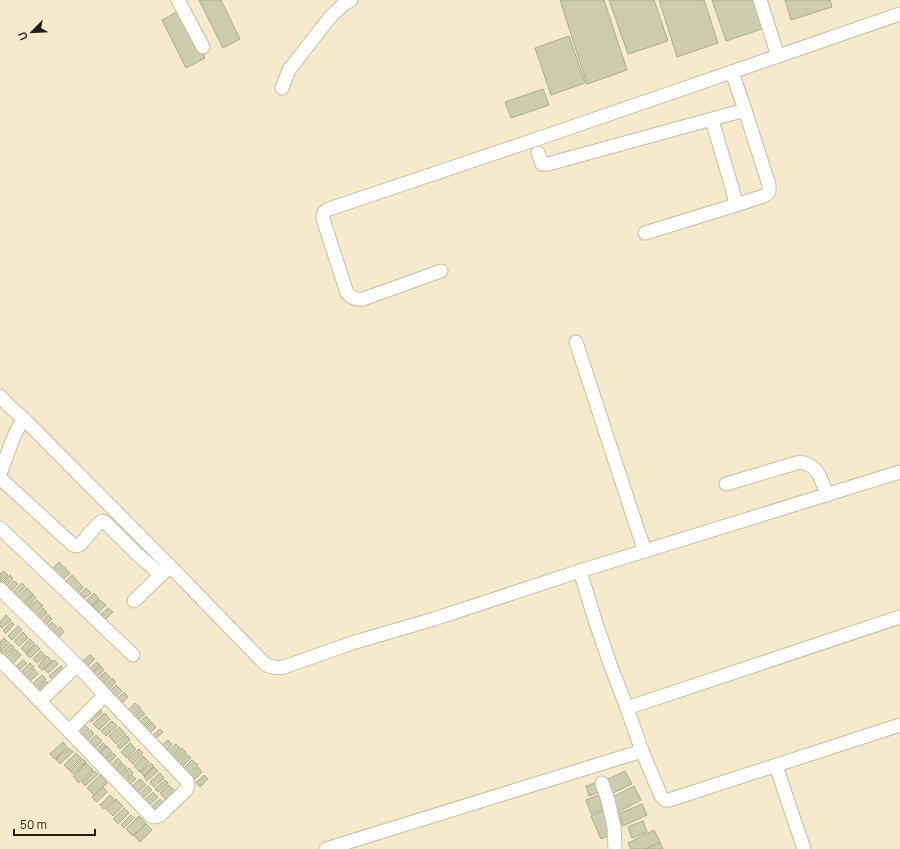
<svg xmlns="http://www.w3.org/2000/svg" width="900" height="849" viewBox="0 0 900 849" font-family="Manrope,sans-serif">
<rect width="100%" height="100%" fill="#f6eacd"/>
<!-- building -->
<g fill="#cdccae" stroke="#abab8e">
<polygon points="199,0 221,0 240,39 223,48"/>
<polygon points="560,0 604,0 627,70 587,84"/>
<polygon points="609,0 654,0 668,41 628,54"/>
<polygon points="659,0 704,0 718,43 677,57"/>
<polygon points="712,0 756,0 765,28 726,41"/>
<polygon points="785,0 830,0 832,7 791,20"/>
<polygon points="180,10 205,58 186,68 162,20"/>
<polygon points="569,36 585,83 551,95 535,48"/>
<polygon points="543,89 549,105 511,118 505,102"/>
<polygon points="59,562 70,573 63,580 52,569"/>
<polygon points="3,571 8,575 0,583 0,574"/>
<polygon points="10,575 13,579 4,588 1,584"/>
<polygon points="72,575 83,587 78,593 66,581"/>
<polygon points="14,581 18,584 10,592 6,589"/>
<polygon points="22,583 25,587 14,597 11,594"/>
<polygon points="27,588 33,594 22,604 16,598"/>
<polygon points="86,588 91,593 85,598 80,594"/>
<polygon points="94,593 99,599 92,606 87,600"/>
<polygon points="33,595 36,598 25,610 22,607"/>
<polygon points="37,600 43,606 33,615 27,609"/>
<polygon points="100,600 106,605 99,612 93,606"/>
<polygon points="43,608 47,613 37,623 33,618"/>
<polygon points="108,608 113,612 106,619 101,614"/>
<polygon points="6,615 11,620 2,628 0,626 0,622"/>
<polygon points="48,615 52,619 44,627 40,623"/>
<polygon points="12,622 14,625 6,633 3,630"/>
<polygon points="52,622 57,627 51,633 46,628"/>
<polygon points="18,626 22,630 12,640 8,636"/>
<polygon points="60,627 64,632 56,640 51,635"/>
<polygon points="23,632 28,638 19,646 14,641"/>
<polygon points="4,638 9,643 0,652 0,642"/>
<polygon points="30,639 35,644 26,653 21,648"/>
<polygon points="11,644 14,648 3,658 0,654"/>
<polygon points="36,645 40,649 30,658 26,654"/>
<polygon points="15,649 21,655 12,665 6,658"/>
<polygon points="41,651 45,656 37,663 33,659"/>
<polygon points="90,655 95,659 85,669 80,664"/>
<polygon points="47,656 52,661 42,670 38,666"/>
<polygon points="23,660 27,663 17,672 13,669"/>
<polygon points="54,660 58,664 48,673 44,669"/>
<polygon points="97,662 100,665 90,675 87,671"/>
<polygon points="30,663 34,667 23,677 19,674"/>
<polygon points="61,666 66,671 55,682 49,676"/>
<polygon points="101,666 104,670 95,679 91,675"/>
<polygon points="34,669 38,674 28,683 24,679"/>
<polygon points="105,672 110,677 102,685 97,680"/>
<polygon points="42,675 46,679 35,689 31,685"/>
<polygon points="112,678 116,682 107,691 103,686"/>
<polygon points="46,681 50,686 41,695 36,690"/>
<polygon points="116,685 122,691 112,700 107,694"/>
<polygon points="124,692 128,697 120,705 116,700"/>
<polygon points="135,703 141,708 131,717 126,712"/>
<polygon points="98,707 102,712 91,722 87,718"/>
<polygon points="141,710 145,714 136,722 133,718"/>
<polygon points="104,713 110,719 99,730 93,724"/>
<polygon points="146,716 150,721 142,729 137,725"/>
<polygon points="112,721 117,726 106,736 101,731"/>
<polygon points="151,722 156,727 149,734 144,729"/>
<polygon points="83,723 89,729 80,738 75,732"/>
<polygon points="119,727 126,735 116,744 109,736"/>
<polygon points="160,729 163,732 153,741 150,738"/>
<polygon points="91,730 94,734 85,743 81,739"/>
<polygon points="96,735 102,741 92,751 86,745"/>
<polygon points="127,736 130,740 120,749 117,746"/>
<polygon points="168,740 172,745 165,752 160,747"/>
<polygon points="63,742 67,747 55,759 50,754"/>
<polygon points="103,743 106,746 96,755 94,752"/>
<polygon points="130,743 136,749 127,758 121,752"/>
<polygon points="176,744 180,748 171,757 166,753"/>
<polygon points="107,746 112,752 102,761 97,756"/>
<polygon points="68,748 73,752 60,764 56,759"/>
<polygon points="182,748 187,754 177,763 172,758"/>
<polygon points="139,749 143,753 133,764 128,759"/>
<polygon points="76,753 81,758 69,770 64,765"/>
<polygon points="113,753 116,756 108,765 104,761"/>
<polygon points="188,755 191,758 181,768 178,765"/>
<polygon points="143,756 149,762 140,772 134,766"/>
<polygon points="118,758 122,763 114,771 109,767"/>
<polygon points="82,759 86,762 73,774 70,771"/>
<polygon points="192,760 198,765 188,775 183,769"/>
<polygon points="86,763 93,770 79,783 73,776"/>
<polygon points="151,763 154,766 144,776 141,772"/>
<polygon points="123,764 127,768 118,776 114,773"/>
<polygon points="154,767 158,771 147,781 144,777"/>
<polygon points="198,767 202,772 194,780 190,776"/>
<polygon points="129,768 133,773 124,781 120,777"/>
<polygon points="94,771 98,774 85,786 82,782"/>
<polygon points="625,771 632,784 611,794 604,781"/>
<polygon points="160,773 164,778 154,787 150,782"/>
<polygon points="100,775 107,783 94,795 87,788"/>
<polygon points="132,775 136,779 129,785 126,782"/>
<polygon points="204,775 208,779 200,787 196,782"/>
<polygon points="140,779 146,785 138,792 132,786"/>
<polygon points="165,780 168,783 158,792 155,789"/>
<polygon points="599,782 602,791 589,796 586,786"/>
<polygon points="168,785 175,791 166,800 160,793"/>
<polygon points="148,786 152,790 141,800 137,796"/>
<polygon points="634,786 641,800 618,812 611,798"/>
<polygon points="103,787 107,792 97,802 92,797"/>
<polygon points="153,792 158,797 147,807 143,802"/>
<polygon points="604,793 610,807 591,814 586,800"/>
<polygon points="110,795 114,799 104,809 100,805"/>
<polygon points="116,799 123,806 113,816 106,809"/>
<polygon points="160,799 165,804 156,812 151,807"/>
<polygon points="642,804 647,815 623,826 618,814"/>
<polygon points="124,808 129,813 118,824 113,819"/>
<polygon points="603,811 613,834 601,839 591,816"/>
<polygon points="131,815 134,818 124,828 121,825"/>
<polygon points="139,816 146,824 133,836 126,829"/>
<polygon points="643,821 647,832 632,838 628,827"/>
<polygon points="146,824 152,830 140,842 134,835"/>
<polygon points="654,830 660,842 645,849 631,849 628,843"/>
<polygon points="660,842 663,849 645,849"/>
</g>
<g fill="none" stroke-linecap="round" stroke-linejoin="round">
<!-- minor casing -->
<g stroke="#c9bda1" stroke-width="15">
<g id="minor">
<polyline points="178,0 203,47"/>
<polyline points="760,0 778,56"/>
<polyline points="282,88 289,70 331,16 344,4 351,0"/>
<polyline points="712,120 732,188 736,205 764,196 769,192 769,185 745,110"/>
<polyline points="538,153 542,164 548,164 745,110 732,72"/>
<polyline points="645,233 736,205"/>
<path d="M441 271 363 299C356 300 353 298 347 293L323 219C323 213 324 211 329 209L534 140 900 14"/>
<polyline points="576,342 638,531 645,551"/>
<path d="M0 396 9 406 23 418 167 563 265 664C271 668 277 668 284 667L352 643 434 619 580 571 900 472"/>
<polyline points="0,474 12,441 23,418"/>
<path d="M0 478 73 545 77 546 81 544C84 540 99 522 102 521 103 521 104 522 105 522L137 554 161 575"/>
<path d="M726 484 800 462C803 463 806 463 809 465 820 470 823 485 827 495"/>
<polyline points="0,528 133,655"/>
<polyline points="580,571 596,623 610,664 627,708 642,751 661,796 665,800 669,800 900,725"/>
<polyline points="0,589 77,665 105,695"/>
<polyline points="134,601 167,569"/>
<polyline points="0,660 69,731 105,695 187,781 188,786 186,790 159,816 154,817 151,816 69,731"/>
<polyline points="40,701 77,665"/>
<polyline points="627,708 900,617"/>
<polyline points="776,766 804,849"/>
<polyline points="602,783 608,800 614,827 615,849"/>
<polyline points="326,849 642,751"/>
</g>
</g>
<!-- minor -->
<use href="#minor" stroke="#fff" stroke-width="13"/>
</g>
<!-- north arrow -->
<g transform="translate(32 32) rotate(246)" stroke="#f6eacd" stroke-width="3" paint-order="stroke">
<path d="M0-3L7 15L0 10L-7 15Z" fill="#221d13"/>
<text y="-6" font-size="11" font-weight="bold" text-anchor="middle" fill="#221d13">U</text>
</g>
<!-- scale -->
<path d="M14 829v6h81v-6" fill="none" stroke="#221d13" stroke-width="2"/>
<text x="20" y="829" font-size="12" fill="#221d13" stroke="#f6eacd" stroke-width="3" paint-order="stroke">50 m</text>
</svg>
